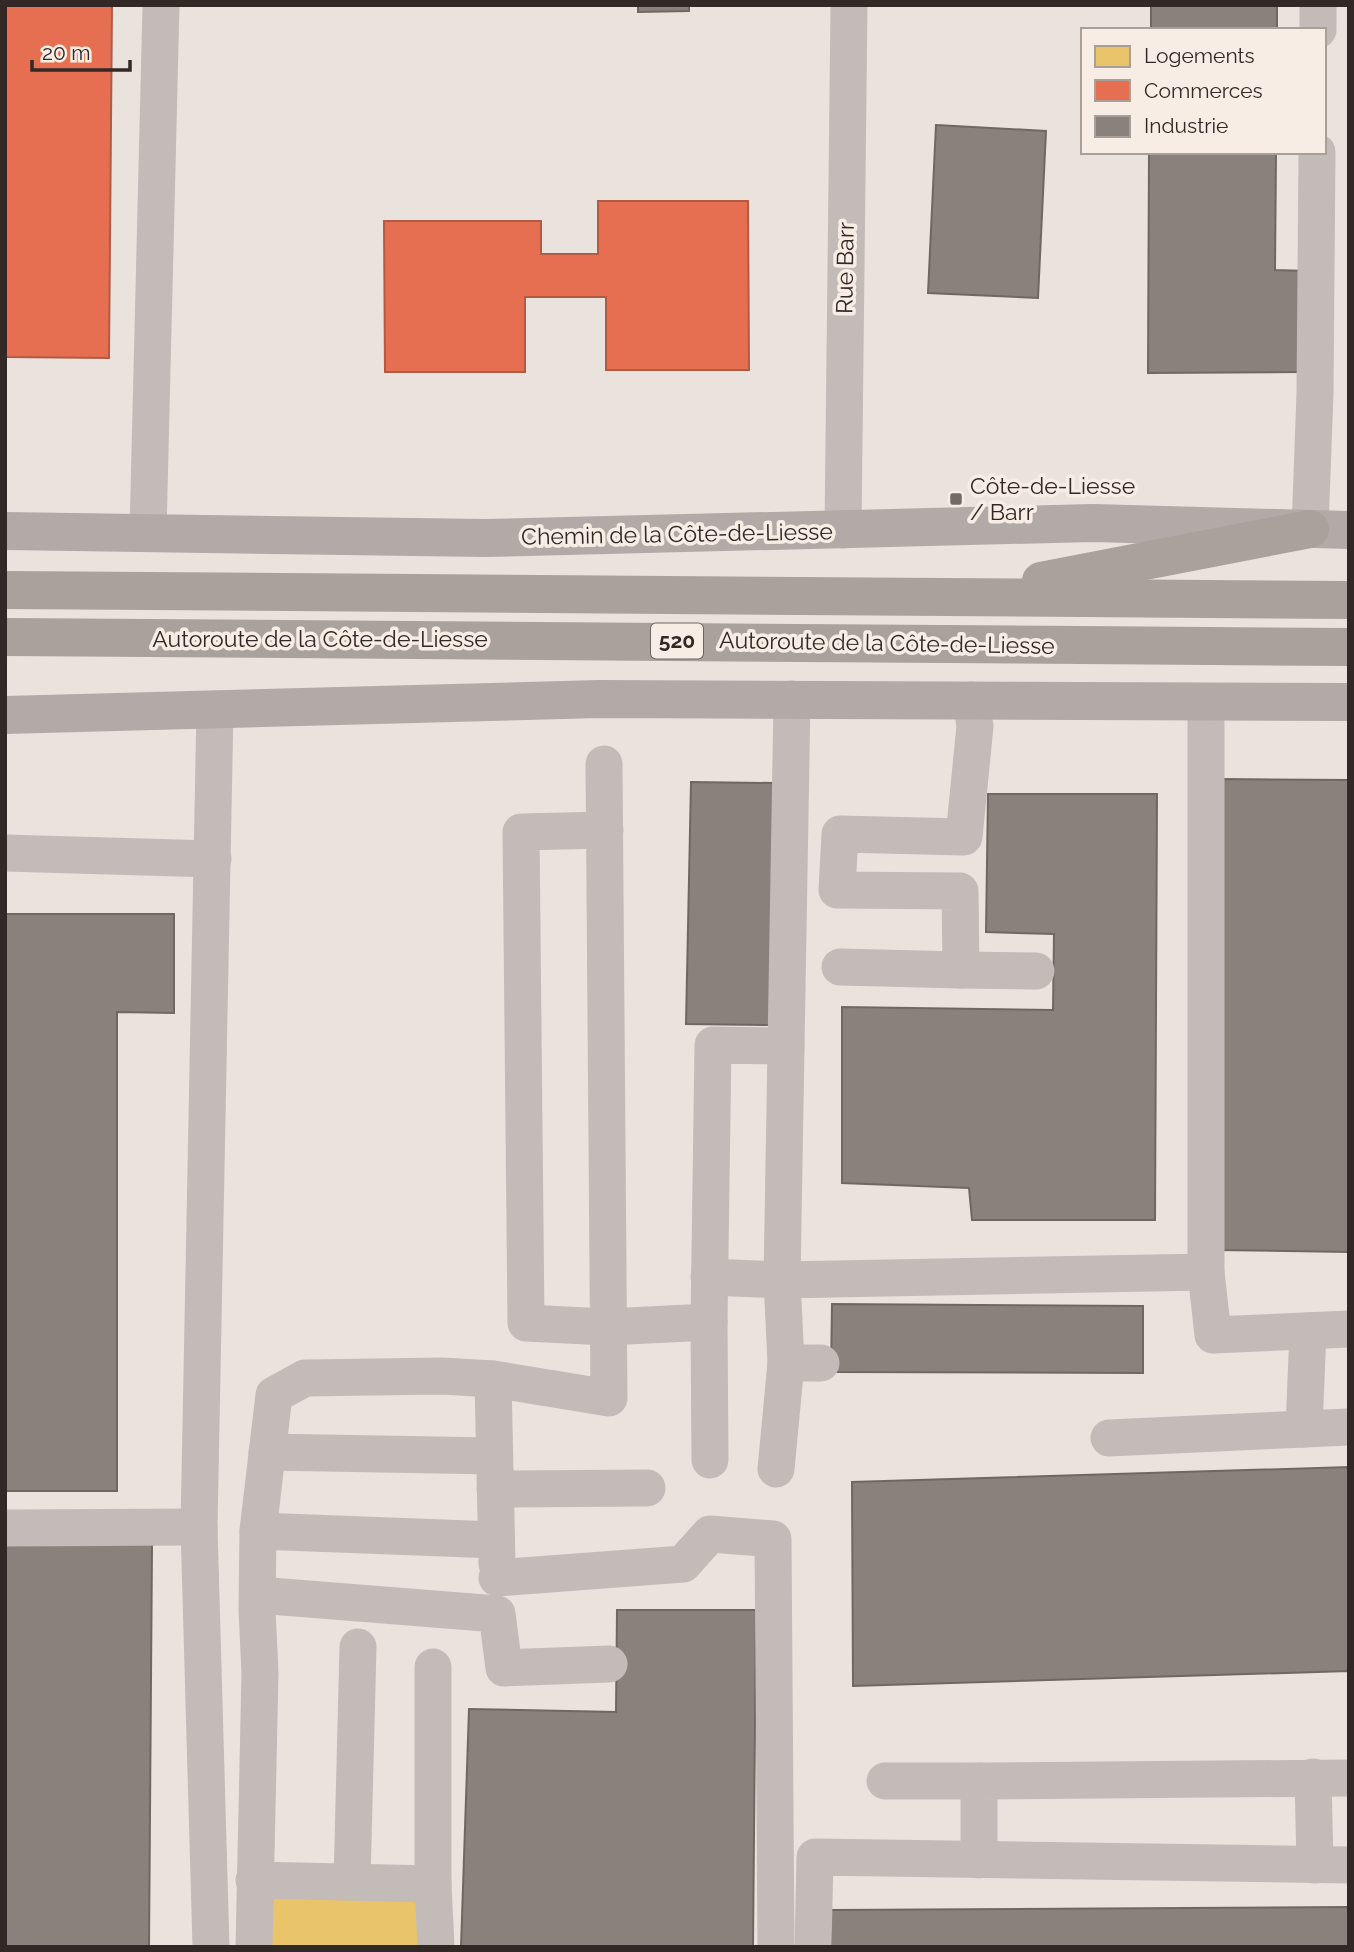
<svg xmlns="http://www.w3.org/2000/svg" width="1354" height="1952" viewBox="0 0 1354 1952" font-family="Raleway,sans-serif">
<rect width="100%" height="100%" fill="#eae3dd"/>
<!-- homes -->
<polygon fill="#e9c46a" stroke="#b29656" stroke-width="2" points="268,1892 420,1892 420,1947 269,1947"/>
<!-- shops -->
<g fill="#e76f51" stroke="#b15a44" stroke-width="2">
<polygon points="5,5 112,5 109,358 5,357"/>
<polygon points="598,201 748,201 749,370 606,370 606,297 525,297 525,372 385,372 384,221 541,221 541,254 598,254"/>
</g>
<!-- industry -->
<g fill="#8a817c" stroke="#706762" stroke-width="2">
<polygon points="638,5 689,5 689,11 638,12"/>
<rect x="1151" y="5" width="126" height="25"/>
<polygon points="936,125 1046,131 1038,298 928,293"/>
<polygon points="1149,152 1276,152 1275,270 1307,271 1304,372 1148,373"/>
<polygon points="1221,779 1349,780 1349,1252 1218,1250"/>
<polygon points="691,782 773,783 772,1025 686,1024"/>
<polygon points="988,794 1157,794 1155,1220 972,1220 969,1188 842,1183 842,1007 1053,1010 1054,934 986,932"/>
<polygon points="5,914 174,914 174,1013 117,1012 117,1491 5,1491"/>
<polygon points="832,1304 1143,1306 1143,1373 831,1372"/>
<polygon points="1349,1467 1349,1684 1349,1671 853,1686 852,1482"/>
<polygon points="5,1544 152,1545 149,1947 5,1947"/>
<polygon points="617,1610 756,1610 753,1947 461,1947 469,1709 616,1712"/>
<polygon points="1349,1907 1349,1947 831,1947 831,1910"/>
</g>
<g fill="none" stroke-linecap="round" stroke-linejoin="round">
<!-- minor -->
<g stroke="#c2bbb7" stroke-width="37">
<polyline points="1318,30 1318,5"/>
<polyline points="1310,529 1315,393 1317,152"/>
<polyline points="843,530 849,5"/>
<polyline points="148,533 161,5"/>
<polyline points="792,699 782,1280 1206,1272 1206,702"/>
<polyline points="605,830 521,832 526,1323 607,1327 709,1322 713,1045 786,1046"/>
<polyline points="5,853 213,859"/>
<polyline points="840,967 961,970 960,891 837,890 840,834 964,837 975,726 971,700"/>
<polyline points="961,970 1036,971"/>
<polyline points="1206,1272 1213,1335 1349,1329"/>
<polyline points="709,1277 782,1280 786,1363 821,1363"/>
<polyline points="709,1322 710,1460"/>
<polyline points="1308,1331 1304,1429 1349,1427"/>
<polyline points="493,1379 497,1564"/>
<polyline points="1109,1438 1304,1429"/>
<polyline points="267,1452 494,1456"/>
<polyline points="776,1469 786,1363"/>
<polyline points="495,1489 647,1488"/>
<polyline points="5,1528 199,1527"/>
<polyline points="258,1531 496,1540"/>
<polyline points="497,1578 683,1564 710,1534 773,1539 776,1947"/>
<polyline points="258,1595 497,1614 504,1668 609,1664"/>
<polyline points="1313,1777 1315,1865"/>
<polyline points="885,1781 979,1781"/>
<polyline points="979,1860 979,1781 1349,1778"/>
<polyline points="254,1880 433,1884 436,1947"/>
<polyline points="352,1882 358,1647"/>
<polyline points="433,1884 433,1667"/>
<polyline points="211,1947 199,1527 215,709"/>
<polyline points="254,1947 260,1673 257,1610 258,1531 274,1395 305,1378 442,1376 493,1379 609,1398 604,764"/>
<polyline points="813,1947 815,1857 1349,1865"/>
</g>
<!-- major -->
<g stroke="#b1aaa6" stroke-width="38">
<polyline points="5,531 485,538 1093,523 1349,530"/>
<polyline points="5,715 599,699 1349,702"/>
</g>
<!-- highway -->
<g stroke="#a9a29c" stroke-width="38">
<polyline points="1041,581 1310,529"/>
<polyline points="5,590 1349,600"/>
<polyline points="5,637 1349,647"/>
</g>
</g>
<!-- markers -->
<rect fill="#726a66" stroke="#f7ede4" stroke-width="2.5" x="949" y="492" width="14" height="14" rx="3.5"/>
<g text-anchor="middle" stroke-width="7" stroke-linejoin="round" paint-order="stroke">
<!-- shield labels -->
<rect fill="#f7ede4" stroke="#6d645f" stroke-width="2" x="651" y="623.5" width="52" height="35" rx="5"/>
<g font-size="21" font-weight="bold" fill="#322926">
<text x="677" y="648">520</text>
</g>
<!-- street labels -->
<g font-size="23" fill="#322926" stroke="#f7ede4">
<text transform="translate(845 268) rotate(-89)" y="8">Rue Barr</text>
<text transform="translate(677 534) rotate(-1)" y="8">Chemin de la Côte-de-Liesse</text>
<text x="320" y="647">Autoroute de la Côte-de-Liesse</text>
<text transform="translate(887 643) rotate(1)" y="8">Autoroute de la Côte-de-Liesse</text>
</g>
<!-- poi labels -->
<g font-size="23" fill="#322926" stroke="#f7ede4" text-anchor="start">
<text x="970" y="494">Côte-de-Liesse<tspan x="970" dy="26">/ Barr</tspan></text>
</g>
</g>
<!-- border -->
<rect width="1354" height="1952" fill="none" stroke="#322926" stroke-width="14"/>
<!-- legend -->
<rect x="1081" y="28" width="245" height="126" fill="#f7ede4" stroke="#a89f98" stroke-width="2"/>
<rect x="1095" y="46" width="35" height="21" fill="#e9c46a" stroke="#a89f98" stroke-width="2"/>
<text x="1144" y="63" font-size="21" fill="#322926">Logements</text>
<rect x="1095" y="80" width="35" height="21" fill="#e76f51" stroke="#a89f98" stroke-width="2"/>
<text x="1144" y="98" font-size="21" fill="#322926">Commerces</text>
<rect x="1095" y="116" width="35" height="21" fill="#8a817c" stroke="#a89f98" stroke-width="2"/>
<text x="1144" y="133" font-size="21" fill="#322926">Industrie</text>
<!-- scale -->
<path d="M32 60v10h98v-10" fill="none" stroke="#322926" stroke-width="3.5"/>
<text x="42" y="60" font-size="21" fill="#322926" stroke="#f7ede4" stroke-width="5" paint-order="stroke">20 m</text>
</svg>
